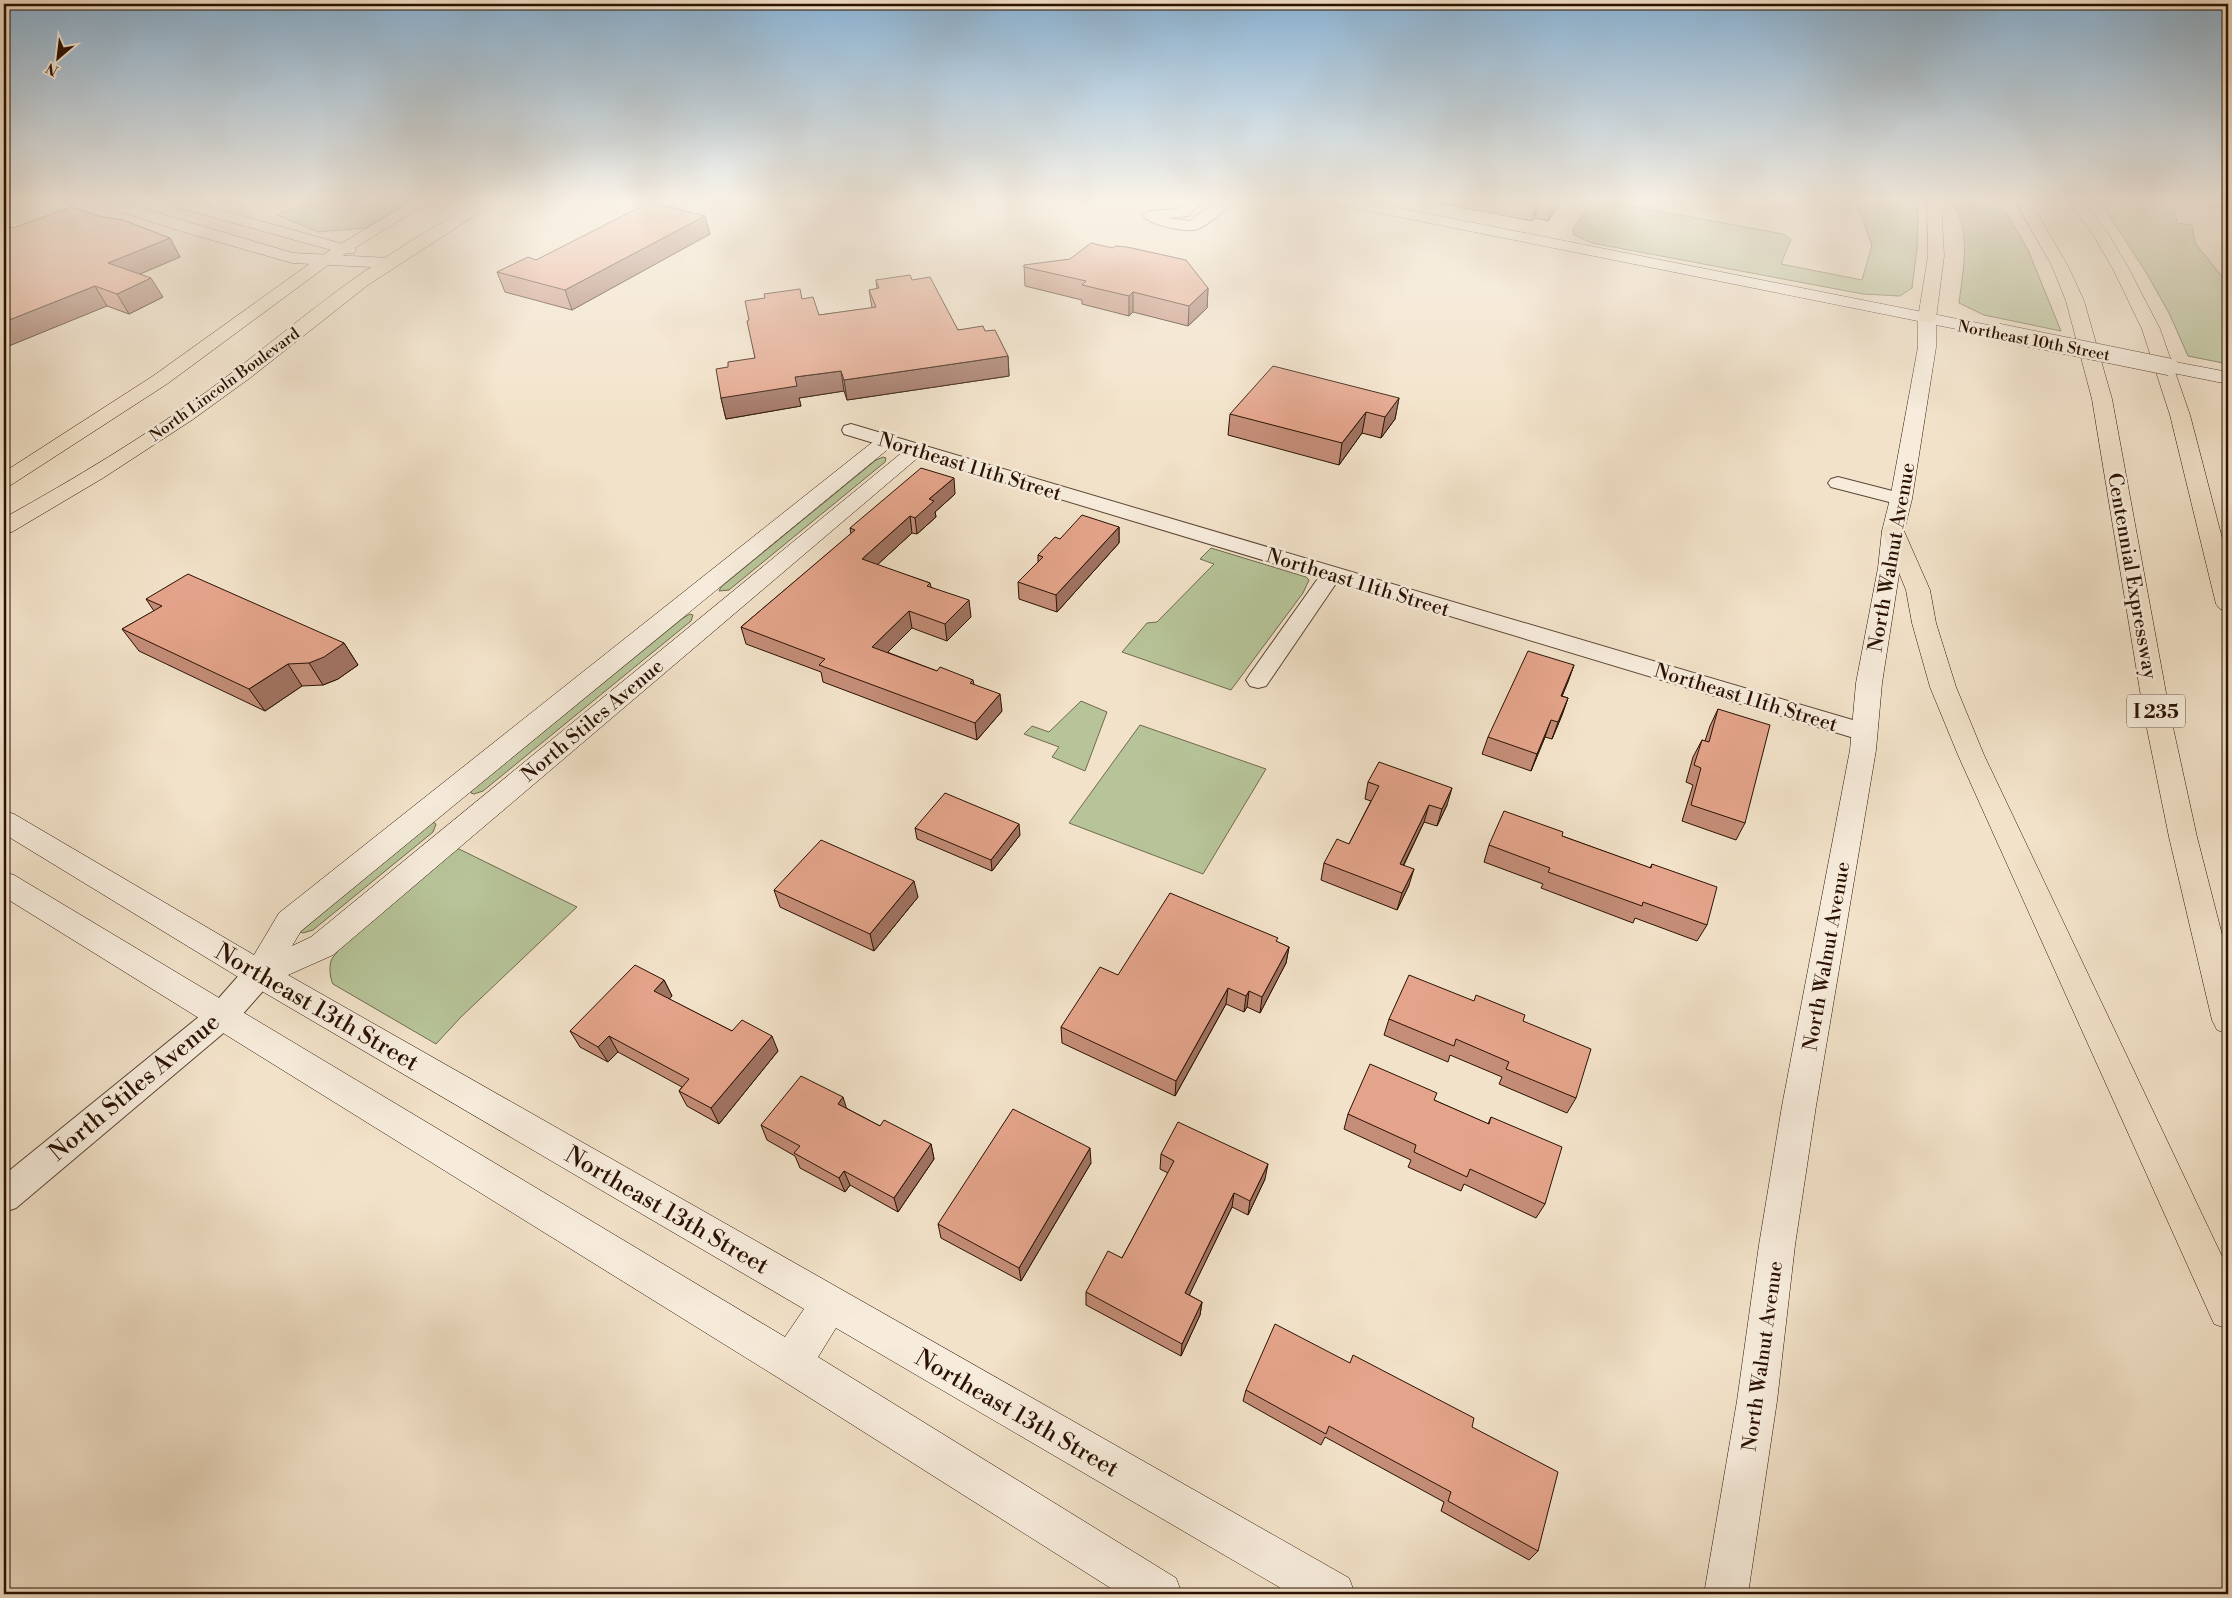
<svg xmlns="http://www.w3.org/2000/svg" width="2232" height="1598" viewBox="0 0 2232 1598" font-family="'Libre Bodoni',serif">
<rect width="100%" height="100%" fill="#f2e2c9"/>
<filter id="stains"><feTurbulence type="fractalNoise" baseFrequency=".004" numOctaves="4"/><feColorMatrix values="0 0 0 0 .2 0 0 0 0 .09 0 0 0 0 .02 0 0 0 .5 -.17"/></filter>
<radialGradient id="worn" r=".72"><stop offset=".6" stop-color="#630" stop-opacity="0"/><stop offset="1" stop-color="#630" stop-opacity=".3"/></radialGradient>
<!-- green -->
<g fill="#b7c499" stroke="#706a4d">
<polygon points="310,201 412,201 365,228 318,232 277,215"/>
<polygon points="1616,201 1615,203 1783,234 1791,239 1781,264 1862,280 1872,245 1856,201 1918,201 1917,249 1912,288 1900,296 1863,294 1592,243 1574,235 1573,229 1592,202"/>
<path d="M1951 201H1999L2028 250 2061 331 1984 315 1959 303C1962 279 1969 242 1960 219 1958 213 1954 207 1951 201Z"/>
<polygon points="2100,201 2196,201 2228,207 2228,209 2189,202 2189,207 2174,205 2177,223 2192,225 2195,243 2228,284 2228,364 2188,356 2169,313 2147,274"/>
<polygon points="883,457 886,458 885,462 729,590 719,591 721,587 876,460"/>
<polygon points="1211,548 1306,577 1309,580 1303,593 1231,690 1122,652 1147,623 1157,622 1214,564 1200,559"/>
<polygon points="690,614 693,615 691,621 483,791 474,794 471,793 472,790 683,618"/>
<polygon points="1081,701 1107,712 1085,771 1052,757 1059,747 1024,734 1032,726 1049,732"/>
<polygon points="1140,725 1266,769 1203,874 1069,823"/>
<polygon points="433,822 436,824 433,832 313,930 303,933 300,932"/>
<path d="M457 848 577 907 461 1017 436 1044 333 984C330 978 329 968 331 961 338 942 436 867 457 848Z"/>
</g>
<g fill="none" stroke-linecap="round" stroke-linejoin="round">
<!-- street casing -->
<g stroke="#5c4533" stroke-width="2">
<g id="street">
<path d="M1187 201H1203L1188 216 1167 218 1190 221 1216 201H1232C1224 211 1209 224 1198 229 1186 233 1149 225 1142 215L1149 211 1179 209Z"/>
<polygon points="851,424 1873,726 1876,732 1873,738 1864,741 1337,582 1266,686 1258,688 1250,686 1246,680 1250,674 1319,577 844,434 842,430 844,426"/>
<polygon points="1838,477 1908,495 1911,499 1908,503 1901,505 1831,487 1828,483 1831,479"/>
<polygon points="259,962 270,965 274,974 270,983 233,1025 16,1208 4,1212 4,1175 211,1007 248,965"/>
</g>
</g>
<!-- secondary casing -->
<g stroke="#2a1101" stroke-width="1">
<g id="secondary">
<polygon points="94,201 117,201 293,253 390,258 396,260 398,263 396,266 390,268 292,263 184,232 96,204"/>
<polygon points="163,201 188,201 354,247 356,250 354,253 342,253 165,204"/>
<polygon points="1333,201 1364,201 1998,327 2004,328 2007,332 2004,336 1998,337 1936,325 1936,347 1912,499 1904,531 1900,568 1882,683 1876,750 1816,1106 1795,1245 1777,1401 1748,1594 1704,1594 1737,1401 1759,1245 1782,1106 1850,750 1856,683 1878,568 1882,531 1890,499 1918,347 1918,321 1340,205"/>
<polygon points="2170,361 2228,372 2228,384 2163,371 2161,367 2163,363"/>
<polygon points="886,435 893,437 896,441 893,445 301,931 292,946 311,937 910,446 917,444 924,446 927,450 333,955 288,975 1349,1578 1355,1594 1291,1594 836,1328 818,1357 1176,1578 1182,1594 1120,1594 777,1377 4,897 4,872 14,875 785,1337 804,1309 248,983 4,834 4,811 14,814 254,955 279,913 879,437"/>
</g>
</g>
<!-- primary casing -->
<g stroke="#2a1101" stroke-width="1">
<g id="primary">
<polygon points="412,201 430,201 331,263 167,384 11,485 4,487 4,472 153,376 319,257"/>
<path d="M479 201H497L368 285 250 378 192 420 103 478 12 532 4 533V518C74 479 144 437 209 390 254 357 296 321 341 288 385 256 431 228 479 201Z"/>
</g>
</g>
<!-- highway casing -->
<g stroke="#2a1101" stroke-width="1">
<g id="highway">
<polygon points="1927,201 1941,201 1944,256 1936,318 1933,322 1921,322 1918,318 1928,256"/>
<polygon points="2015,201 2030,201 2068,266 2084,301 2112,399 2169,709 2197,837 2228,958 2228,1034 2217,1030 2212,1020 2169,837 2143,709 2092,399 2066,301 2052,266"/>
<polygon points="2068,201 2083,201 2107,232 2129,269 2160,329 2190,415 2228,561 2228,611 2220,609 2216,604 2170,415 2142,329 2113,269 2092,233"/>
<polygon points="1893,524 1901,526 1904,531 1930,590 1936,623 1956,687 1984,755 2228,1269 2228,1329 2214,1324 1958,755 1930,687 1912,623 1906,590 1882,531 1885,526"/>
</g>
</g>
<!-- street -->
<use href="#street" fill="#f7ecdc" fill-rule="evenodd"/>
<!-- secondary -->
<use href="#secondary" fill="#f7ecdc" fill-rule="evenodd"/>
<!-- primary -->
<use href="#primary" fill="#f2e2c9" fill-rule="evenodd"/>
<!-- highway -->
<use href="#highway" fill="#f2e2c9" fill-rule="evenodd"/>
<!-- secondary-bridge casing -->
<g stroke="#2a1101" stroke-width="18" stroke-linecap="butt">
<polyline id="secondary-bridge" points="1998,332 2170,367"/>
</g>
<!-- secondary-bridge -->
<use href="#secondary-bridge" stroke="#f7ecdc" stroke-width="17"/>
</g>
<!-- wall -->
<g fill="#c48d78" stroke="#2a1101">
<polygon points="1429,201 1562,201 1548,221 1535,218 1532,221"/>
<polygon points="705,216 710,234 572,310 505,292 497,272 536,260"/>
<polygon points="102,217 170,238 180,257 140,274 163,297 129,314 107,306 13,228"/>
<polygon points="1024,265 1208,288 1207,308 1188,326 1133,312 1129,316 1082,304 1082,300 1025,286"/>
<polygon points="876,280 912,280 958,330 985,331 1008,356 1009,376 847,400 844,391 799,398 801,406 726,419 721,398 728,367 755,358 749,320 802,299 819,315 872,308 869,290 877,289"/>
<polygon points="1399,398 1395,419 1381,438 1362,433 1339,465 1228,435 1230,414"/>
<polygon points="955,494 935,512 936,517 917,534 912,533 877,565 930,583 931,587 971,617 947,641 912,628 887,652 937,671 973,680 974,685 1002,711 977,740 823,682 821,672 746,644 741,627 851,534 850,528"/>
<polygon points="1119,527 1119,543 1057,612 1019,599 1018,582 1038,562 1038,555 1060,539"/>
<polygon points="146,599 344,643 358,665 338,679 323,685 302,686 265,711 139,651 122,629 154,611"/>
<polygon points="1574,665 1562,696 1568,698 1562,715 1552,739 1545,737 1531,771 1482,754 1488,737"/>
<polygon points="1718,709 1745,823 1736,840 1682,821 1693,785 1686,782 1693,757 1702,740 1705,741 1710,726"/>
<polygon points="1368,782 1447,805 1437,826 1424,822 1404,865 1409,885 1397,910 1321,880 1324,863 1349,844 1371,801 1365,799"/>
<polygon points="915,828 1020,835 992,871 917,839"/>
<polygon points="1562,836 1650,868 1652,864 1707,925 1697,941 1635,918 1633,923 1541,888 1543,884 1484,862 1489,845"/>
<polygon points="774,890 918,897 874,951 780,907"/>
<polygon points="1277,942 1289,947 1286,963 1260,1013 1247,1007 1244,1012 1226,1004 1175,1096 1062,1043 1061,1027 1118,975"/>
<polygon points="664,980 672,996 669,999 732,1031 778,1051 719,1124 687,1106 679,1091 682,1087 618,1052 608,1062 580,1047 570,1031"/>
<polygon points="1389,1019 1523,1021 1576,1098 1567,1113 1499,1084 1502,1077 1450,1055 1448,1062 1384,1035"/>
<polygon points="1434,1100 1488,1124 1491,1117 1545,1204 1536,1218 1464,1184 1461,1191 1408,1167 1411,1160 1344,1129 1348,1114"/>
<polygon points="846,1108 880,1126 931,1144 934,1159 898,1212 850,1185 845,1192 800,1168 795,1156 767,1140 761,1125"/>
<polygon points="1161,1154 1265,1179 1248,1215 1232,1207 1189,1295 1202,1302 1200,1315 1181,1356 1086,1305 1086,1292 1122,1258 1168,1173 1160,1169"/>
<polygon points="1091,1163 1021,1281 941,1238 938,1224"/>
<polygon points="1246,1390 1472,1427 1538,1551 1529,1560 1441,1511 1444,1502 1325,1437 1321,1445 1243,1401"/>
</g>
<!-- shaded-wall -->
<g fill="#a07361" stroke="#2a1101">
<polygon points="1538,201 1535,218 1532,221 1536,203"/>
<polygon points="1553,201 1562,201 1548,221 1552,203"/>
<polygon points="705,216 710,234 572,310 565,290"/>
<polygon points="170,238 180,257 119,283 108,263"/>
<polygon points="151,278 163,297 129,314 117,294"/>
<polygon points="95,286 107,306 4,348 4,322"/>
<polygon points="1208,288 1207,308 1188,326 1189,306"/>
<polygon points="1133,292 1133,312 1129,316 1129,296"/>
<polygon points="1008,356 1009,376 847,400 844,380"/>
<polygon points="841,371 844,391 799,398 801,406 726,419 721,398 795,377"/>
<polygon points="1399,398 1395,419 1381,438 1385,417"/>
<polygon points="1366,412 1362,433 1339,465 1342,443"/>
<polygon points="954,478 955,494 935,512 936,517 917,534 915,518 929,499"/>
<polygon points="910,516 912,533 865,576 862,559"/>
<polygon points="1119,527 1119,543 1057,612 1056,595"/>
<polygon points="969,600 971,617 947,641 945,624"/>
<polygon points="909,611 912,628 876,664 872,647"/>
<polygon points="344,643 358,665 338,679 323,685 309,663"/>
<polygon points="288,664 302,686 265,711 249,689"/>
<polygon points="1574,665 1568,682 1555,713 1561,696"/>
<polygon points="1000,694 1002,711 977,740 975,723"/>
<polygon points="1568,698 1562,715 1552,739 1558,722"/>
<polygon points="1551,720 1545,737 1531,771 1537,754"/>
<polygon points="1452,788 1447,805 1437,826 1442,809"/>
<polygon points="1429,805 1424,822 1396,880 1400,864"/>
<polygon points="1019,824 1020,835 992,871 991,860"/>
<polygon points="1414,869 1409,885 1397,910 1402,893"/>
<polygon points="914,881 918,897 874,951 870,934"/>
<polygon points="1289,947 1286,963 1260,1013 1262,997"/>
<polygon points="664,980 672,996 662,1007 654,991"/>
<polygon points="1228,988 1226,1004 1175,1096 1176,1081"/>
<polygon points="1249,991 1247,1007 1244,1012 1246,996"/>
<polygon points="609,1036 618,1052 608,1062 598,1047"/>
<polygon points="772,1036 778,1051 719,1124 711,1108"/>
<polygon points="843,1097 848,1113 838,1104"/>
<polygon points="931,1144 934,1159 898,1212 894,1198"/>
<polygon points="1090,1148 1091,1163 1021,1281 1019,1268"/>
<polygon points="1268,1164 1265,1179 1248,1215 1250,1201"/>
<polygon points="844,1171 850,1185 845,1192 839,1178"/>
<polygon points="1234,1193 1232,1207 1184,1306 1185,1293"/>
<polygon points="1202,1302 1200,1315 1181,1356 1182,1344"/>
</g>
<!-- building -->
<g fill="#e4a48b" stroke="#2a1101">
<polygon points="1526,201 1538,201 1536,203"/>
<polygon points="650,202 705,216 565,290 497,272 528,257 536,260"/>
<polygon points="71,207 102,217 123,220 170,238 108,263 151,278 117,294 95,286 4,322 4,224 13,228"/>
<polygon points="1091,243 1113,248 1115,246 1127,247 1186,260 1208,288 1189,306 1133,292 1129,296 1082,285 1086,281 1024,267 1024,265 1070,259"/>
<polygon points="910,275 912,280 930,277 958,330 983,326 985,331 995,330 1008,356 844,380 841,371 795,377 797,386 721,398 716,369 728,367 728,362 755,358 747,321 749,320 745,301 765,298 764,294 800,289 802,299 813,297 819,315 876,307 869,290 879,288 876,280"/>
<polygon points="1273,366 1399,398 1385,417 1366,412 1342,443 1230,414"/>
<polygon points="921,468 954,478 929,499 934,501 915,518 910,516 862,559 930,583 927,586 969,600 945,624 909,611 872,647 937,671 940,667 973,680 970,683 1000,694 975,723 819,665 825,659 741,627 855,530 850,528"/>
<polygon points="1082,515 1119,527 1056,595 1018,582 1043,557 1038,555 1055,537 1060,539"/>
<polygon points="188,574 344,643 324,657 309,663 288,664 249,689 122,629 162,606 146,599"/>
<polygon points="1528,651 1574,665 1561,696 1568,698 1558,722 1551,720 1537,754 1488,737"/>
<polygon points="1718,709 1770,725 1745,823 1691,805 1701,768 1694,765 1702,740 1709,742"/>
<polygon points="1379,762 1452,788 1442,809 1429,805 1400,864 1414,869 1402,893 1324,863 1337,839 1349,844 1379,786 1368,782"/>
<polygon points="945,793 1019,824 991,860 915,828"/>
<polygon points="1504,811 1563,832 1562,836 1651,868 1652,864 1717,887 1707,925 1643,902 1642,906 1548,872 1550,868 1489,845"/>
<polygon points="821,840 914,881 870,934 774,890"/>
<polygon points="1170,893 1278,938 1276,941 1289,947 1262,997 1249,991 1246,996 1228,988 1176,1081 1061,1027 1100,967 1118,975"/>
<polygon points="635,965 664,980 654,991 732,1031 742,1020 772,1036 711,1108 679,1091 689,1079 609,1036 598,1047 570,1031"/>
<polygon points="1409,975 1474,1001 1476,995 1525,1015 1523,1021 1591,1049 1576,1098 1506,1069 1509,1062 1456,1039 1454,1046 1389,1019"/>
<polygon points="1370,1064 1437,1093 1434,1100 1489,1124 1491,1117 1562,1147 1545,1204 1470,1169 1467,1177 1414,1152 1416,1145 1348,1114"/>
<polygon points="801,1076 843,1097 838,1104 880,1126 884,1120 931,1144 894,1198 844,1171 839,1178 794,1153 800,1146 761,1125"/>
<polygon points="1013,1109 1090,1148 1019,1268 938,1224"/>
<polygon points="1178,1122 1268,1164 1250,1201 1234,1193 1185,1293 1202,1302 1182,1344 1086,1292 1108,1251 1122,1258 1174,1161 1161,1154"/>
<polygon points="1275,1324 1350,1363 1353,1355 1474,1418 1472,1427 1558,1472 1538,1551 1448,1501 1451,1492 1329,1426 1326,1434 1246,1390"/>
</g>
<!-- sky -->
<linearGradient id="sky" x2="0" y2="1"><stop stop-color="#8bb6d9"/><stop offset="0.47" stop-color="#f9f2e7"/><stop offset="1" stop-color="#f9f2e7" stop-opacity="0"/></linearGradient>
<rect width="2232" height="425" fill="url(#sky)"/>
<g text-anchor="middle" stroke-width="5" stroke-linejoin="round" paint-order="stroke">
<!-- far-street labels -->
<g font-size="16" fill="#2a1101" stroke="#f7ecdc">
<text transform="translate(2034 340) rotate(11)" y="6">Northeast 10th Street</text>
<text transform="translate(224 384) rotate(-36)" y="6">North Lincoln Boulevard</text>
</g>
<!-- shield labels -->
<rect fill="#f7ecdc" stroke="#685343" stroke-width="1" x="2127" y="694.5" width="58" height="33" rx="4"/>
<g font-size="19" font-weight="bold" fill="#2a1101">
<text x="2156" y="718">I 235</text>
</g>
<!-- street labels -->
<g font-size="20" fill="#2a1101" stroke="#f7ecdc">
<text transform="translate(970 466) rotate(17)" y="7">Northeast 11th Street</text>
<text transform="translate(1891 557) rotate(-80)" y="7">North Walnut Avenue</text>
<text transform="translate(2133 576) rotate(80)" y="7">Centennial Expressway</text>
<text transform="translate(1358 582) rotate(17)" y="7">Northeast 11th Street</text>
<text transform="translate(1746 697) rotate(17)" y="7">Northeast 11th Street</text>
<text transform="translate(592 720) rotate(-40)" y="7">North Stiles Avenue</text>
<text transform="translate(1826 956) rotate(-80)" y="7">North Walnut Avenue</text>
<text transform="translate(1762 1356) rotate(-82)" y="7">North Walnut Avenue</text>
</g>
<!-- near-street labels -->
<g font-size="24" fill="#2a1101" stroke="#f7ecdc">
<text transform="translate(317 1007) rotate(30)" y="8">Northeast 13th Street</text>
<text transform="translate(134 1087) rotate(-40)" y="8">North Stiles Avenue</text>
<text transform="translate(667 1210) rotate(30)" y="8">Northeast 13th Street</text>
<text transform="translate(1017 1413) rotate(30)" y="8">Northeast 13th Street</text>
</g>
</g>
<!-- margin -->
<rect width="2232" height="1598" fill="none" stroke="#f2e2c9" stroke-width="20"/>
<rect x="5" y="5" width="2222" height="1588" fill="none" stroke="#2a1101" stroke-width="2.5"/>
<rect x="10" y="10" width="2212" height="1578" fill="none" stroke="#2a1101"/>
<!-- north arrow -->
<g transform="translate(58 58) rotate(208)" stroke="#f7ecdc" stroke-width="4" paint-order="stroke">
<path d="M0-4L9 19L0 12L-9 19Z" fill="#2a1101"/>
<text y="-8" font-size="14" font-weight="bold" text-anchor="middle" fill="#2a1101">N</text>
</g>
<rect width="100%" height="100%" filter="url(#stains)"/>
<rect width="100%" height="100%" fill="url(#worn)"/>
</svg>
